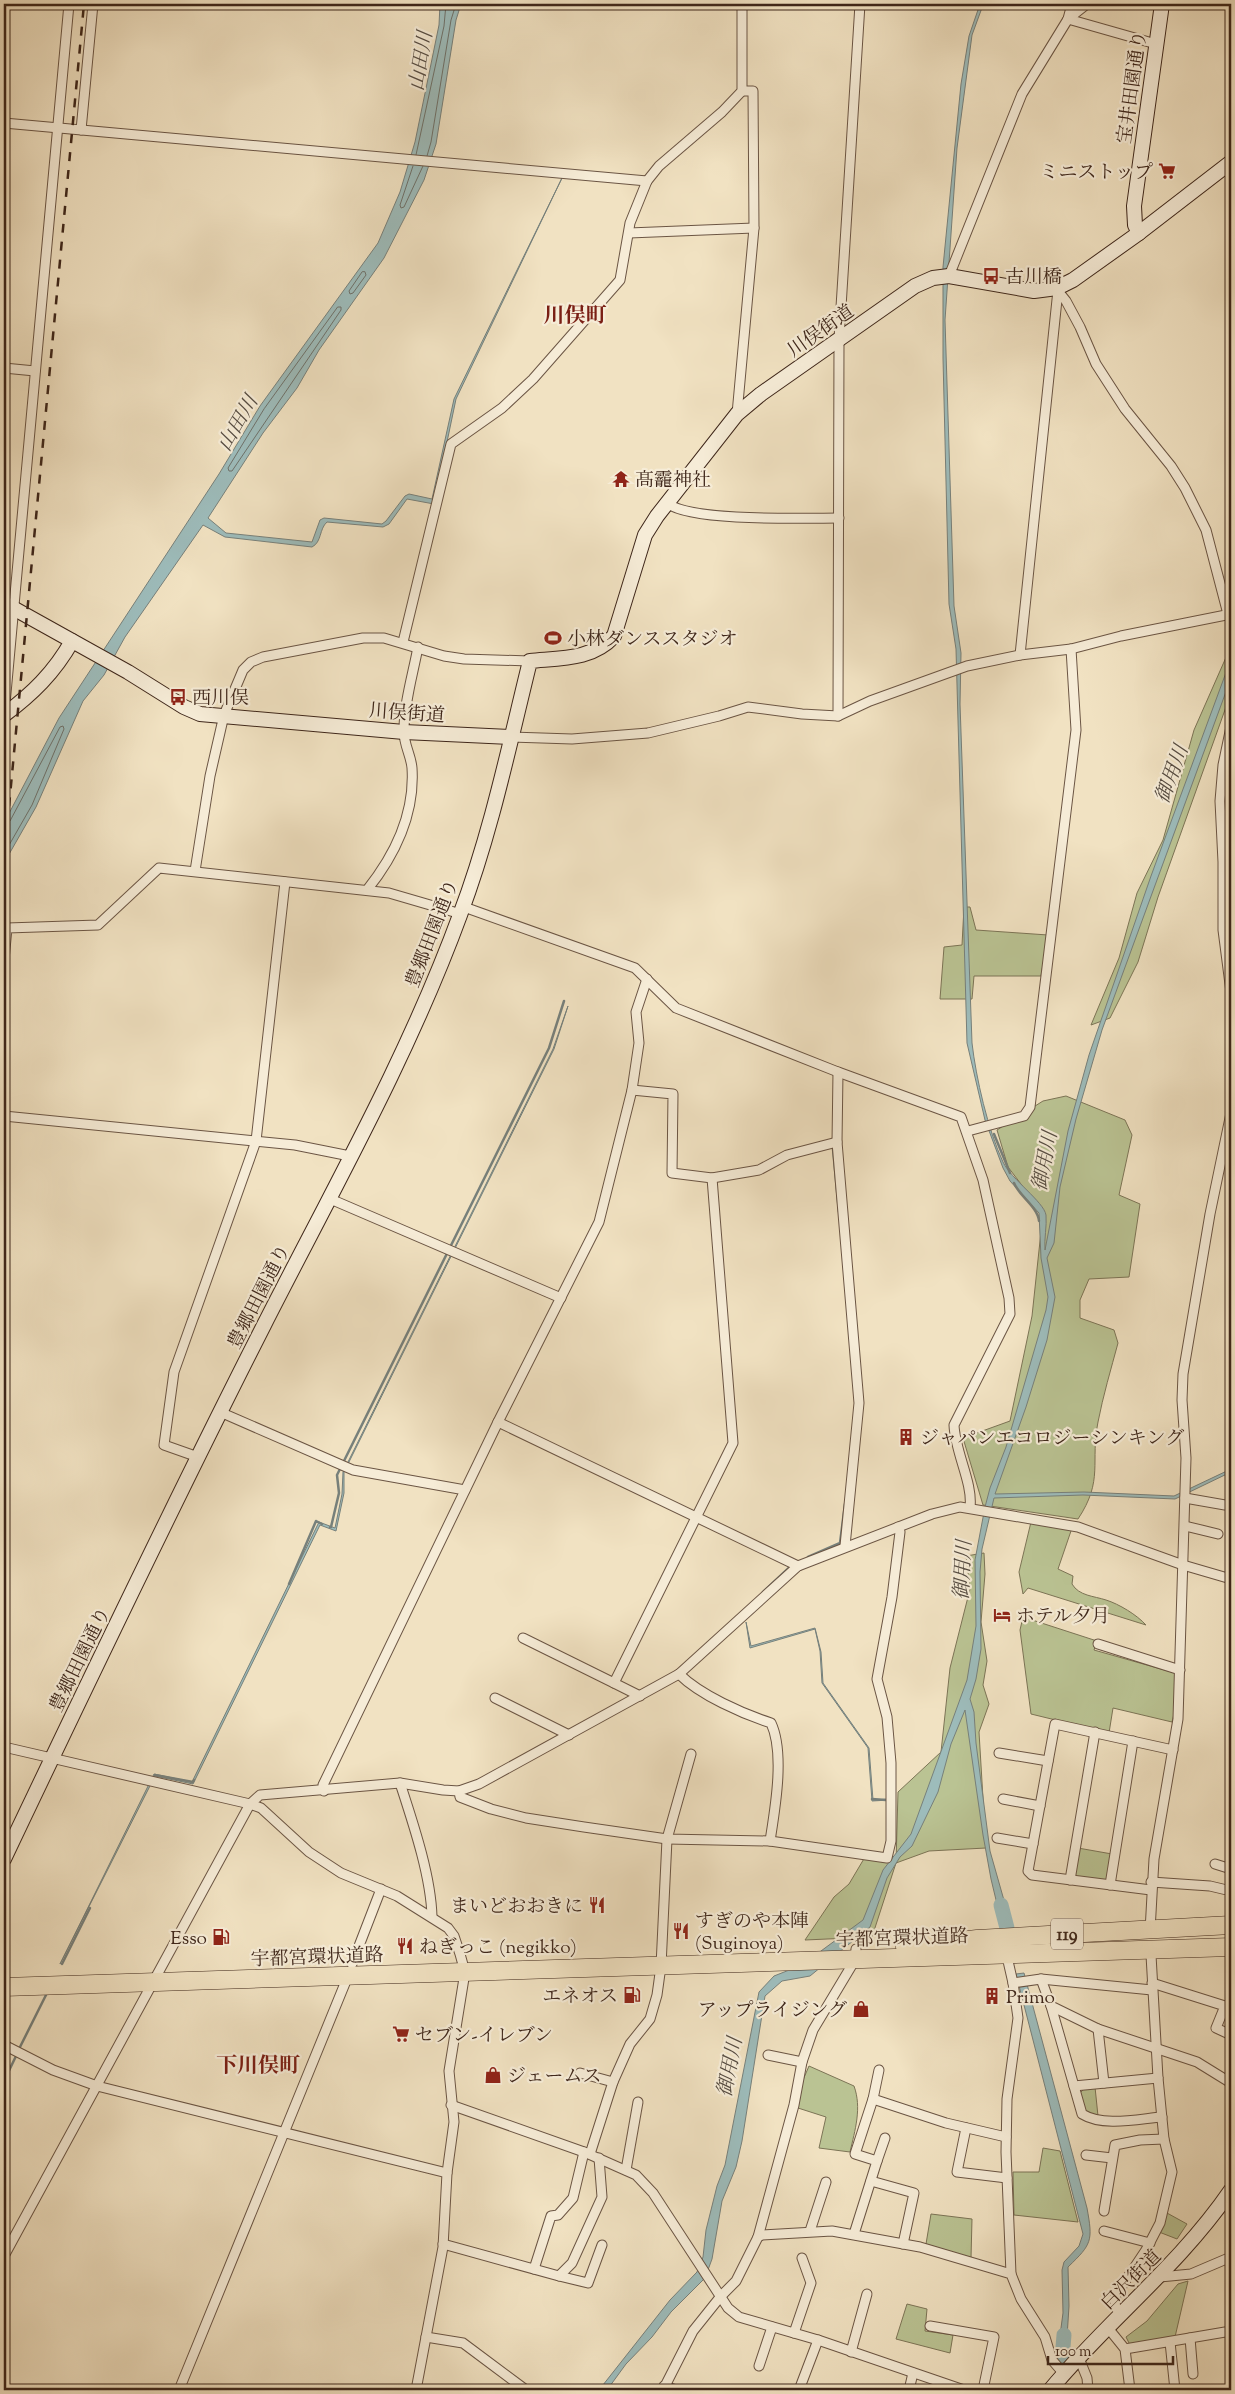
<svg xmlns="http://www.w3.org/2000/svg" width="1235" height="2394" viewBox="0 0 1235 2394" font-family="'Sorts Mill Goudy','Noto Serif JP',serif">
<rect width="100%" height="100%" fill="#f1e2c2"/>
<filter id="stains"><feTurbulence type="fractalNoise" baseFrequency=".004" numOctaves="4"/><feColorMatrix values="0 0 0 0 .2 0 0 0 0 .09 0 0 0 0 .02 0 0 0 .5 -.17"/></filter>
<radialGradient id="worn" r=".72"><stop offset=".6" stop-color="#630" stop-opacity="0"/><stop offset="1" stop-color="#630" stop-opacity=".3"/></radialGradient>
<!-- green -->
<g fill="#bac393" stroke="#7c7456">
<polygon points="1231,646 1231,693 1158,897 1138,962 1110,1018 1091,1025 1119,958 1137,893 1163,840 1194,730"/>
<polygon points="964,907 970,907 976,930 1048,935 1041,976 974,976 972,999 940,999 944,947 962,945"/>
<path d="M1066 1096 1125 1120 1132 1135 1119 1195 1140 1204 1129 1277 1089 1279 1080 1300V1318L1114 1330 1118 1343C1111 1369 1103 1396 1098 1422 1090 1462 1104 1480 1078 1519L983 1505 963 1438 1010 1421 1032 1316 1043 1213 1008 1167 997 1130 1043 1101Z"/>
<path d="M1031 1522 1072 1528 1058 1569 1073 1576 1072 1584C1079 1596 1094 1596 1106 1600 1119 1604 1137 1615 1146 1625L1028 1588 1023 1594 1019 1572Z"/>
<polygon points="984,1553 985,1574 981,1622 987,1661 983,1685 989,1704 979,1732 986,1848 929,1851 896,1863 872,1937 805,1940 834,1897 849,1884 865,1857 896,1863 898,1792 941,1752 950,1668 970,1589 966,1556"/>
<polygon points="1023,1617 1097,1641 1094,1650 1175,1673 1175,1710 1172,1722 1113,1708 1109,1733 1031,1714 1020,1630"/>
<polygon points="1078,1848 1112,1854 1108,1878 1103,1881 1078,1878 1074,1873"/>
<path d="M809 2066 854 2086C862 2108 855 2130 850 2152L819 2148 826 2117 798 2108 803 2080Z"/>
<polygon points="1095,2087 1098,2116 1084,2111 1080,2093 1084,2089"/>
<polygon points="1043,2148 1060,2151 1078,2222 1014,2215 1013,2172 1039,2172"/>
<polygon points="1167,2213 1187,2224 1177,2239 1159,2232"/>
<polygon points="931,2214 972,2219 971,2258 926,2244"/>
<polygon points="1188,2281 1175,2337 1130,2345 1126,2337 1147,2321 1178,2284"/>
<polygon points="907,2304 927,2309 925,2331 953,2335 950,2353 896,2339"/>
</g>
<!-- water -->
<g fill="#9dbcbb" stroke="#77807b">
<path d="M440 4H461L456 20 436 144 424 180 384 258 319 350 297 388 263 433 208 518 226 533 312 542 320 520 324 518 382 524 386 521 405 496 409 494 432 499 454 399 562 178 456 399 434 504 407 499 389 524 383 527 327 522C319 529 322 542 312 547L225 537 203 525 125 637 104 675 83 701 36 807 4 863V823L59 718 219 474 260 406 378 243 400 192 415 142 439 25Z"/>
<path d="M980 4 983 5 972 35 957 148 945 320 954 606 961 653 960 704 972 1043C976 1078 988 1130 1003 1162 1011 1179 1044 1202 1046 1215 1047 1226 1044 1239 1045 1250L1068 1131 1089 1055 1151 876 1231 659V678L1102 1030 1076 1119 1060 1187 1054 1243 1047 1258 1055 1297 1047 1340 1026 1407 995 1494 1084 1492 1174 1496 1231 1469V1472L1175 1499 1083 1495 994 1498 982 1549 980 1572 981 1649 976 1679 970 1699 974 1712 976 1743 990 1851 1011 1925H1002L991 1879 983 1835 965 1710 951 1744 938 1792 912 1846 900 1857 887 1878 870 1927 810 1976 782 1981 765 1996 742 2141 736 2167 722 2201 712 2259 705 2278 671 2312 652 2337 626 2364 607 2390H599L670 2300 697 2272 703 2257 706 2230 717 2186 725 2165 759 1992 774 1976 802 1965 863 1920 883 1870 911 1834 967 1680 976 1626 975 1560 985 1507 990 1488 1006 1447 1046 1310 1048 1297 1041 1258 1039 1213 1010 1181 1003 1168 985 1120 967 1043 956 649 949 604 943 358V267L961 84 969 36Z"/>
<polygon points="568,1006 554,1049 344,1472 344,1493 336,1531 320,1525 193,1784 155,1776 60,1964 154,1774 192,1782 319,1522 335,1528 342,1494 343,1472 553,1049"/>
<polygon points="746,1622 751,1646 815,1628 821,1652 823,1683 869,1748 873,1800 890,1799 888,1841 889,1800 872,1801 868,1748 822,1683 820,1651 815,1629 750,1648"/>
<path d="M1024 1973 1087 2208C1093 2241 1092 2244 1068 2267L1069 2306 1066 2353 1057 2358 1063 2313 1062 2270 1064 2262 1079 2246 1083 2234 1016 1974Z"/>
</g>
<g fill="none" stroke-linecap="round" stroke-linejoin="round">
<!-- shore -->
<g stroke="#6e716a" stroke-width="1">
<polyline points="416,155 444,26 446,4"/>
<polyline points="427,156 431,142 451,20 456,4"/>
<polyline points="413,166 400,205 401,208 404,207 423,166"/>
<polygon points="365,272 366,275 353,293 350,294 349,291 362,272"/>
<polygon points="338,307 341,307 341,310 232,471 229,471 228,468 264,409"/>
<polyline points="4,824 10,821 60,727 63,726 64,729 32,805 4,854"/>
</g>
<!-- stream -->
<g stroke="#77807b" stroke-width="2.5">
<polyline points="994,1134 1010,1173"/>
<polyline points="833,1149 839,1212"/>
<path d="M1014 1183C1019 1196 1038 1207 1039 1221"/>
<polyline points="330,1527 331,1527 339,1493 337,1475 549,1048 564,1001"/>
<polyline points="808,1557 840,1543 845,1504"/>
<polyline points="289,1584 316,1521 322,1524"/>
<polyline points="763,1592 792,1565"/>
<polyline points="155,1775 193,1782 194,1780"/>
<polyline points="872,1799 886,1800"/>
<polyline points="62,1964 90,1908"/>
<polyline points="19,2049 46,1995"/>
<polyline points="4,2081 17,2054"/>
</g>
<!-- river -->
<g stroke="#9dbcbb" stroke-width="15">
<polyline points="1001,1905 1007,1928"/>
<polyline points="1062,2359 1064,2335"/>
</g>
<!-- street casing -->
<g stroke="#6b5544" stroke-width="11">
<g id="street">
<polyline points="1068,19 1156,44"/>
<polyline points="1068,19 1087,4"/>
<polyline points="4,123 647,181"/>
<polyline points="81,130 93,4"/>
<polyline points="629,233 754,228"/>
<polyline points="949,276 1022,94 1068,19 1072,4"/>
<polyline points="1058,291 1066,301 1080,327 1096,364 1125,409 1171,466 1185,488 1206,530 1228,614"/>
<polyline points="4,368 35,371"/>
<polyline points="737,414 754,228 753,91 742,91"/>
<path d="M667 503C690 522 806 518 839 518"/>
<polyline points="403,642 451,444 502,408 533,379 620,280 630,223 647,181 659,166 722,112 742,91 742,4"/>
<polyline points="1020,655 1058,290"/>
<polyline points="4,715 69,4"/>
<polyline points="838,716 839,339 860,4"/>
<polyline points="1231,727 1223,765 1220,801 1223,862 1223,930 1231,992"/>
<polyline points="511,737 572,739 648,733 719,716 748,707 802,714 838,716 870,701 967,666 1020,655 1071,649 1121,636 1231,614"/>
<polyline points="195,871 210,776 224,715 243,670 251,662 263,657 363,638 384,638 444,656 464,659 530,661"/>
<path d="M367 890C395 855 415 814 412 768 411 755 403 743 404 730 404 703 413 674 418 647"/>
<path d="M464 907 635 968 676 1008 838 1072 961 1117 983 1180 1009 1298 1010 1314 954 1425C955 1452 973 1483 970 1507"/>
<polyline points="4,960 7,928 98,925 159,868 389,893 461,914"/>
<polyline points="838,1072 837,1142 859,1403 845,1546"/>
<polyline points="632,1090 673,1094 672,1173 712,1178 759,1170 787,1155 837,1142"/>
<polyline points="4,1116 295,1145 350,1156"/>
<polyline points="968,1131 1024,1116 1030,1107 1076,730 1071,649"/>
<polyline points="328,1198 561,1298"/>
<polyline points="220,1412 353,1470 465,1490"/>
<polyline points="498,1422 798,1566"/>
<polyline points="198,1457 164,1445 174,1372 256,1141 285,882"/>
<polyline points="1185,1498 1225,1505"/>
<polyline points="1185,1526 1218,1534"/>
<polyline points="523,1638 614,1683"/>
<polyline points="1098,1644 1180,1670"/>
<path d="M679 1674C700 1695 743 1714 771 1723 785 1753 775 1809 770 1841"/>
<polyline points="640,1696 614,1683 733,1443 712,1178"/>
<polyline points="495,1698 569,1735"/>
<polyline points="4,1747 250,1804 260,1795 400,1783 443,1790 459,1791 479,1784 679,1674 798,1566 932,1514 960,1507 1078,1527 1183,1565 1231,1579"/>
<polyline points="999,1753 1048,1761"/>
<path d="M400 1783C413 1823 431 1876 432 1917"/>
<polyline points="324,1791 323,1785 498,1422 599,1222 632,1090 639,1043 636,1012 647,979"/>
<polyline points="459,1791 460,1797 491,1809 526,1818 584,1827 667,1839 770,1841 887,1858 891,1841 891,1763 887,1717 877,1679 892,1597 900,1532 898,1527"/>
<polyline points="1003,1799 1040,1806"/>
<polyline points="997,1838 1033,1844"/>
<polyline points="1215,1864 1231,1869"/>
<polyline points="1070,1880 1095,1732"/>
<polyline points="1151,1882 1210,1886 1231,1891"/>
<polyline points="1110,1885 1133,1741"/>
<polyline points="1151,1890 1032,1875 1028,1871 1055,1724 1173,1750"/>
<polyline points="1150,1931 1154,1859 1178,1719 1186,1458 1182,1400 1183,1374 1210,1214 1231,1113"/>
<polyline points="1008,1961 1013,1983 1041,1979 1051,2006 1098,2029 1197,2062 1231,2083"/>
<polyline points="352,1964 381,1889"/>
<polyline points="1041,1979 1152,1990"/>
<polyline points="1152,1983 1225,2006 1216,2028 1231,2035"/>
<path d="M1051 2006 1082 2114C1103 2127 1138 2119 1162 2117"/>
<polyline points="1098,2029 1104,2083"/>
<polyline points="4,2045 53,2070 97,2086 447,2173"/>
<polyline points="768,2055 802,2062"/>
<polyline points="580,2073 613,2082"/>
<polyline points="1074,2086 1158,2078"/>
<polyline points="873,2099 879,2070"/>
<polyline points="451,2105 584,2152 636,2175 653,2193 728,2308 739,2317 818,2340 964,2390"/>
<polyline points="966,2128 957,2172 1007,2178"/>
<polyline points="590,2154 613,2082 630,2044 650,2019 657,1995 661,1966 667,1839 691,1754"/>
<polyline points="1086,2155 1112,2158"/>
<polyline points="877,2161 885,2138"/>
<polyline points="626,2170 638,2102"/>
<polyline points="871,2181 914,2193 903,2244"/>
<polyline points="1104,2211 1115,2145 1140,2140 1164,2139"/>
<polyline points="810,2231 826,2182"/>
<polyline points="1104,2231 1150,2243"/>
<polyline points="854,2234 877,2161 855,2154 873,2099 946,2123 1006,2137"/>
<polyline points="758,2237 794,2105 802,2062 813,2030 855,1960 856,1949"/>
<polyline points="443,2244 559,2276 572,2263 602,2197 599,2158"/>
<polyline points="4,2256 250,1804 261,1808 309,1852 341,1873 397,1896 448,1928 454,1936 460,1954 465,1972 449,2071 454,2122 447,2173 443,2247 416,2390"/>
<polyline points="534,2269 551,2216 558,2215 573,2198 584,2152"/>
<polyline points="1011,2274 1006,2152 1007,2099 1018,2018 1013,1983"/>
<polyline points="559,2276 588,2283 602,2245"/>
<polyline points="1160,2277 1191,2274 1231,2257"/>
<polyline points="1120,2317 1115,2304 1116,2295 1146,2250 1160,2223 1172,2172 1164,2139 1158,2078 1151,1955"/>
<polyline points="930,2326 994,2337 983,2390"/>
<polyline points="1108,2328 1125,2349 1130,2390"/>
<polyline points="794,2333 811,2283 802,2258"/>
<polyline points="426,2337 463,2343 526,2390"/>
<polyline points="1190,2338 1193,2374"/>
<polyline points="1170,2342 1175,2390"/>
<polyline points="1125,2349 1231,2331"/>
<polyline points="851,2352 867,2294"/>
<polyline points="1079,2358 1087,2378 1088,2390"/>
<polyline points="759,2366 772,2327"/>
<polyline points="664,2386 676,2390"/>
<polyline points="179,2390 348,1976"/>
<polyline points="663,2390 693,2331 721,2296 736,2281 758,2237 762,2235 832,2231 920,2247 1011,2274 1021,2299 1045,2337 1052,2360 1064,2374"/>
<polyline points="799,2390 818,2340"/>
<polyline points="909,2390 913,2373"/>
</g>
</g>
<!-- secondary casing -->
<g stroke="#3e261a" stroke-width="16">
<g id="secondary">
<polyline points="1139,233 1135,225 1134,206 1162,4"/>
<polyline points="4,603 128,672 184,707 200,714 404,732 511,737"/>
<path d="M4 715C32 694 54 673 72 641"/>
<path d="M4 1859C89 1680 174 1502 264 1325 332 1191 408 1057 460 915 491 833 509 746 530 661 561 658 592 660 614 636L645 535 657 516 737 414 761 394 915 286 933 278 949 276 1034 291 1057 288 1073 280 1139 233 1231 162"/>
<path d="M1050 2390C1108 2320 1179 2266 1231 2190"/>
</g>
</g>
<!-- highway casing -->
<g stroke="#3e261a" stroke-width="19">
<g id="highway">
<polyline points="905,1947 977,1939 1231,1925"/>
<polyline points="4,1987 1231,1947"/>
</g>
</g>
<!-- street -->
<use href="#street" stroke="#f6ecd7" stroke-width="9"/>
<!-- secondary -->
<use href="#secondary" stroke="#f6ecd7" stroke-width="14"/>
<!-- highway -->
<use href="#highway" stroke="#f1e2c2" stroke-width="18"/>
<!-- rail -->
<polyline stroke="#3e261a" stroke-width="2.5" stroke-dasharray="9 9" stroke-linecap="butt" points="4,860 84,4"/>
</g>
<!-- icons -->
<defs>
<g id="supermarket-bare" transform="scale(1.35)"><path d="M-6-5.5h2.5l.6 2H6L4.5 2H-2.5L-4.4-4H-6ZM-1.5 3.2a1.3 1.3 0 1 0 .1 0ZM3 3.2a1.3 1.3 0 1 0 .1 0Z" fill="#8f2418" stroke="#f6ecd7" stroke-width="2.5" paint-order="stroke"/></g>
<g id="bus-bare" transform="scale(1.35)"><path d="M-5-6H5V4H4V6H2V4H-2V6H-4V4H-5ZM-3.5-4V0h7V-4ZM-3.5 1.2v1.5H-2V1.2ZM2 1.2v1.5H3.5V1.2Z" fill="#8f2418" stroke="#f6ecd7" stroke-width="2.5" paint-order="stroke"/></g>
<g id="temple-bare" transform="scale(1.35)"><path d="M0-6L5-2H3V0L6.5 2.5H4V6H1.5V3h-3V6H-4V2.5H-6.5L-3 0V-2H-5Z" fill="#8f2418" stroke="#f6ecd7" stroke-width="2.5" paint-order="stroke"/></g>
<g id="stadium-bare" transform="scale(1.35)"><path d="M0-5a6.5 5 0 1 0 0 10a6.5 5 0 1 0 0-10ZM-3.5-1.8h7v3.6h-7Z" fill="#8f2418" stroke="#f6ecd7" stroke-width="2.5" paint-order="stroke"/></g>
<g id="building-bare" transform="scale(1.35)"><path d="M-4-6H4V6H1V3H-1V6H-4ZM-2.5-4.3h1.7v1.8h-1.7ZM.8-4.3h1.7v1.8H.8ZM-2.5-1h1.7V.8h-1.7ZM.8-1h1.7V.8H.8Z" fill="#8f2418" stroke="#f6ecd7" stroke-width="2.5" paint-order="stroke"/></g>
<g id="hotel-bare" transform="scale(1.35)"><path d="M-6-4.5h1.5V1H6V5H4.5V3h-9V5H-6ZM-4 0a1.8 1.8 0 1 1 3.6 0ZM.5 0V-2.5h3Q6-2.5 6 0Z" fill="#8f2418" stroke="#f6ecd7" stroke-width="2.5" paint-order="stroke"/></g>
<g id="restaurant-bare" transform="scale(1.35)"><path d="M-5-6h1v4h1v-4h1v4h1v-4h1v5L-1.5 .5V6h-2V.5L-5-1ZM5-6V6H3V1.5H1.5Q1.5-4 5-6Z" fill="#8f2418" stroke="#f6ecd7" stroke-width="2.5" paint-order="stroke"/></g>
<g id="fuel-bare" transform="scale(1.35)"><path d="M-5.5-6h7V0h2V4h1.3V-2.5L3-4.5l.8-.8L6-3V5H2.5V1h-1V6h-7ZM-4.2-4.7v3.2H.2V-4.7Z" fill="#8f2418" stroke="#f6ecd7" stroke-width="2.5" paint-order="stroke"/></g>
<g id="shop-bare" transform="scale(1.35)"><path d="M-5-2.5h2.3a2.7 3.5 0 0 1 5.4 0H5L5.5 6h-11ZM-1.5-2.5h3a1.5 2.3 0 0 0-3 0Z" fill="#8f2418" stroke="#f6ecd7" stroke-width="2.5" paint-order="stroke"/></g>
</defs>
<g fill-rule="evenodd">
<use href="#supermarket-bare" x="1167" y="171"/>
<use href="#bus-bare" x="991" y="276"/>
<use href="#temple-bare" x="621" y="479"/>
<use href="#stadium-bare" x="553" y="638"/>
<use href="#bus-bare" x="178" y="697"/>
<use href="#building-bare" x="906" y="1437"/>
<use href="#hotel-bare" x="1002" y="1615"/>
<use href="#restaurant-bare" x="597" y="1905"/>
<use href="#restaurant-bare" x="681" y="1931"/>
<use href="#fuel-bare" x="221" y="1937"/>
<use href="#restaurant-bare" x="405" y="1946"/>
<use href="#fuel-bare" x="632" y="1995"/>
<use href="#building-bare" x="992" y="1996"/>
<use href="#shop-bare" x="861" y="2009"/>
<use href="#supermarket-bare" x="401" y="2034"/>
<use href="#shop-bare" x="493" y="2075"/>
</g>
<g text-anchor="middle" stroke-width="4.5" stroke-linejoin="round" paint-order="stroke">
<!-- shield labels -->
<rect fill="#f6ecd7" stroke="#756153" stroke-width="1" x="1051" y="1918.5" width="32" height="31" rx="4"/>
<g font-size="18" font-weight="bold" fill="#3e261a">
<text x="1067" y="1940">119</text>
</g>
<!-- street labels -->
<g font-size="19" fill="#3e261a" stroke="#f6ecd7">
<text transform="translate(1131 87) rotate(-82)" y="7">宝井田園通り</text>
<text transform="translate(820 330) rotate(-35)" y="7">川俣街道</text>
<text transform="translate(407 712) rotate(4)" y="7">川俣街道</text>
<text transform="translate(431 933) rotate(-69)" y="7">豊郷田園通り</text>
<text transform="translate(258 1296) rotate(-63)" y="7">豊郷田園通り</text>
<text transform="translate(79 1659) rotate(-64)" y="7">豊郷田園通り</text>
<text transform="translate(902 1937) rotate(-2)" y="7">宇都宮環状道路</text>
<text transform="translate(317 1956) rotate(-2)" y="7">宇都宮環状道路</text>
<text transform="translate(1130 2279) rotate(-45)" y="7">白沢街道</text>
</g>
<!-- poi labels -->
<g font-size="19" fill="#3e261a" stroke="#f6ecd7" text-anchor="start">
<text x="1153" y="178" text-anchor="end">ミニストップ</text>
<text x="1005" y="283">古川橋</text>
<text x="635" y="486">髙靇神社</text>
<text x="567" y="645">小林ダンススタジオ</text>
<text x="192" y="704">西川俣</text>
<text x="920" y="1444">ジャパンエコロジーシンキング</text>
<text x="1016" y="1622">ホテル夕月</text>
<text x="583" y="1912" text-anchor="end">まいどおおきに</text>
<text x="695" y="1927">すぎのや本陣<tspan x="695" dy="22">(Suginoya)</tspan></text>
<text x="207" y="1944" text-anchor="end">Esso</text>
<text x="419" y="1953">ねぎっこ (negikko)</text>
<text x="618" y="2002" text-anchor="end">エネオス</text>
<text x="1006" y="2003">Primo</text>
<text x="847" y="2016" text-anchor="end">アップライジング</text>
<text x="415" y="2041">セブン-イレブン</text>
<text x="507" y="2082">ジェームス</text>
</g>
<!-- water labels -->
<g font-size="20" font-style="italic" fill="#564c42" stroke="#f6ecd7">
<text transform="translate(420 61) rotate(-81)" y="7">山田川</text>
<text transform="translate(237 423) rotate(-60)" y="7">山田川</text>
<text transform="translate(1171 774) rotate(-70)" y="7">御用川</text>
<text transform="translate(1044 1161) rotate(-79)" y="7">御用川</text>
<text transform="translate(962 1570) rotate(-87)" y="7">御用川</text>
<text transform="translate(729 2067) rotate(-79)" y="7">御用川</text>
</g>
<!-- quarter labels -->
<g font-size="21" font-weight="bold" fill="#7a1f14" stroke="#f6ecd7">
<text x="575" y="322">川俣町</text>
<text x="258" y="2072">下川俣町</text>
</g>
</g>
<!-- margin -->
<rect width="1235" height="2394" fill="none" stroke="#f1e2c2" stroke-width="20"/>
<rect x="5" y="5" width="1225" height="2384" fill="none" stroke="#3e261a" stroke-width="2.5"/>
<rect x="10" y="10" width="1215" height="2374" fill="none" stroke="#3e261a"/>
<!-- scale -->
<path d="M1048 2356v8h125v-8" fill="none" stroke="#3e261a" stroke-width="2.5"/>
<text x="1055" y="2356" font-size="15" fill="#3e261a" stroke="#f6ecd7" stroke-width="4" paint-order="stroke">100 m</text>
<rect width="100%" height="100%" filter="url(#stains)"/>
<rect width="100%" height="100%" fill="url(#worn)"/>
</svg>
